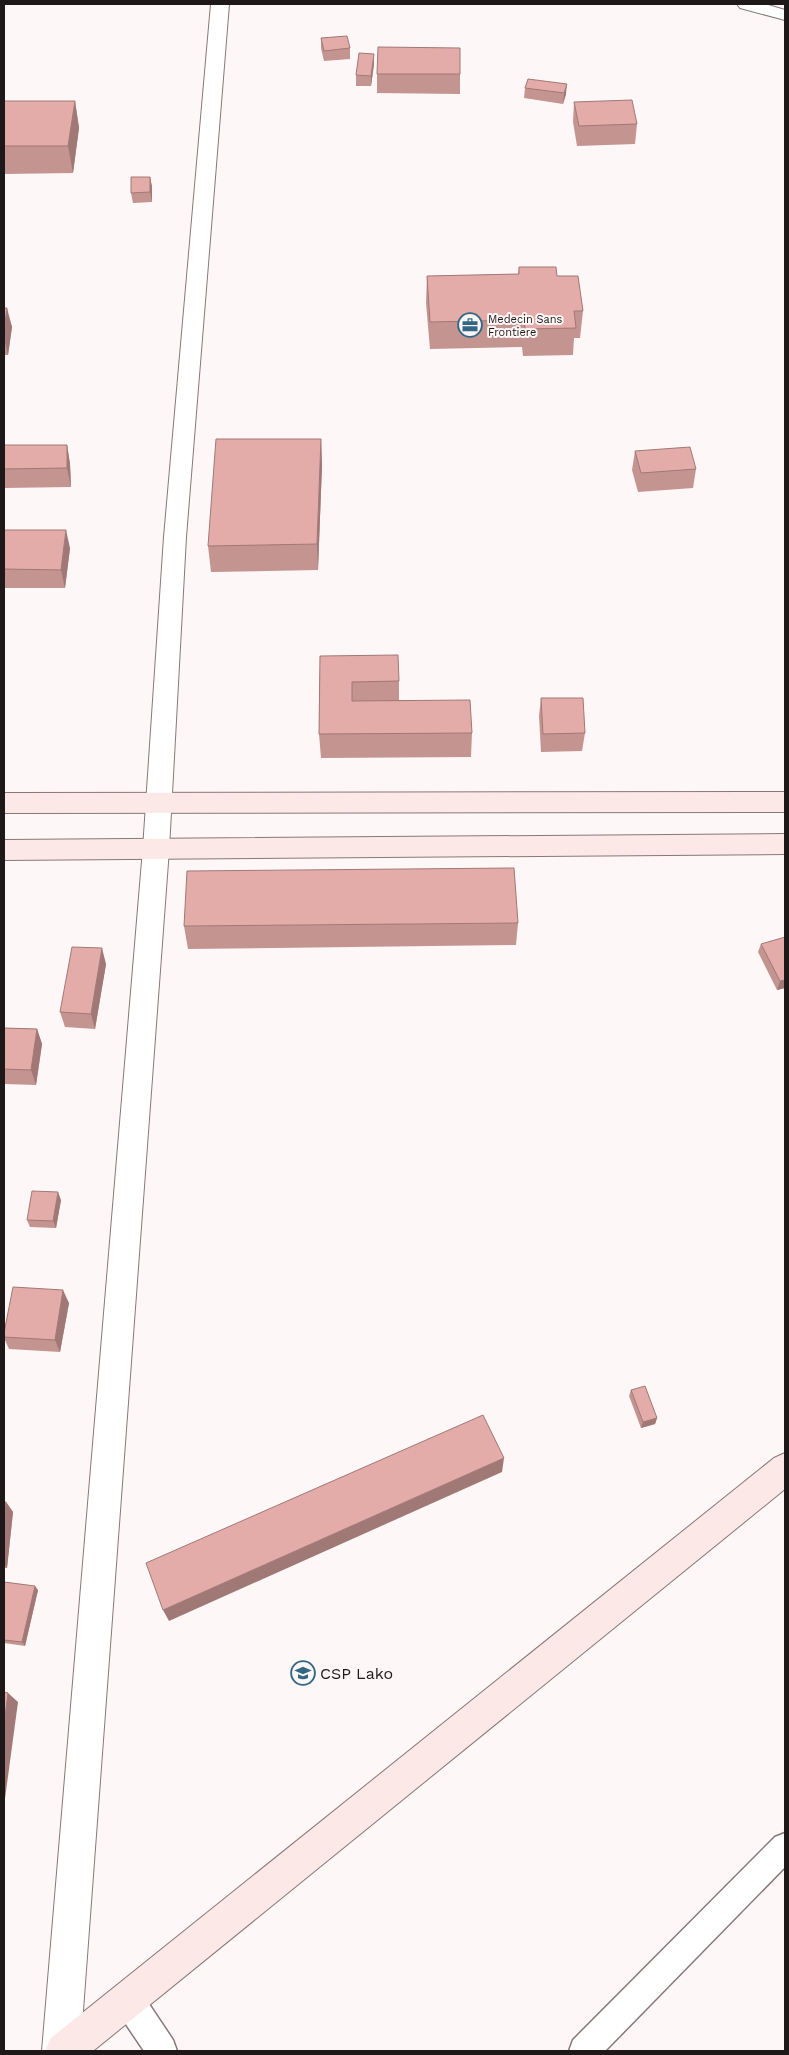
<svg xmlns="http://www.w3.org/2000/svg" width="789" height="2055" viewBox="0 0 789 2055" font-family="'Work Sans',sans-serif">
<rect width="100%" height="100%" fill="#fef7f7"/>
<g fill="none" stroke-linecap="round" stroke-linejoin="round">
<!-- lane casing -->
<g stroke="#877877" stroke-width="3">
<g id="lane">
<polygon points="785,1833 785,1867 605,2051 569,2051 573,2040 775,1837"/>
<polygon points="128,1985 139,1989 173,2040 177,2051 144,2051 117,2011 113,2000 117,1989"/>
</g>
</g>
<!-- street casing -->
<g stroke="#877877" stroke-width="2">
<g id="street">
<polygon points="211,4 229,4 186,537 169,849 80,2051 42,2051 143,849 164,537"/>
<polygon points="737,4 765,4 785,10 785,20 740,8"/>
</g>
</g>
<!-- secondary casing -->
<g stroke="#877877" stroke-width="2">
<g id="secondary">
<polygon points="785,792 785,812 4,813 4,793"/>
<polygon points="785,834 785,854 4,860 4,840"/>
<polygon points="785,1453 785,1489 93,2051 45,2051 51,2038 774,1458"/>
</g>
</g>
<!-- lane -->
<use href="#lane" fill="#fff" fill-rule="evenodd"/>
<!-- street -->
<use href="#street" fill="#fff" fill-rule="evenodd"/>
<!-- secondary -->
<use href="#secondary" fill="#fce8e6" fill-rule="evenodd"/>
</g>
<!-- wall -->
<g fill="#c49490">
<polygon points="321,38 350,48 350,59 324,61 321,48"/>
<polygon points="374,64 371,86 356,86 356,75"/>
<polygon points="377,74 460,74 460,94 377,93"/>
<polygon points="528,79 566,94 563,104 524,98 525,88"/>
<polygon points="4,101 75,101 79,128 73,173 4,174"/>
<polygon points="574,102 637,124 635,144 577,146 573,122"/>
<polygon points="150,177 152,187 152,202 133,203 131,193"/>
<polygon points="519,267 583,311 580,338 574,338 573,355 523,356 522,347 430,349 426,303 427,276 518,274"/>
<polygon points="4,308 12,327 8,355 4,355"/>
<polygon points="321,439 322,465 318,570 211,572 208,546"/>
<polygon points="4,445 67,445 70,464 71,487 4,488"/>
<polygon points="635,451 696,469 693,488 638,492 632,470"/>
<polygon points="4,530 70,548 65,588 4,588"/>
<polygon points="320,656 399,681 399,700 472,733 471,757 321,758 319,734"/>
<polygon points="541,698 585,733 582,751 541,752 539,716"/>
<polygon points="518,923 516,945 188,949 184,926"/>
<polygon points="761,944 785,988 777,990 758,952"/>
<polygon points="106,964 95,1029 65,1027 60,1012"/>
<polygon points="4,1028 37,1029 42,1044 36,1085 4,1084"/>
<polygon points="61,1200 56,1228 30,1227 27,1220"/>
<polygon points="69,1303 60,1352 9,1349 4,1338 4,1333"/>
<polygon points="631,1390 657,1418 655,1424 641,1428 629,1396"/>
<polygon points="4,1502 6,1502 13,1512 7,1568 4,1568"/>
<polygon points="4,1582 38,1590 25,1646 4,1643"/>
</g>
<!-- shaded-wall -->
<g fill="#a07876">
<polygon points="374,54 374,64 371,86 371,76"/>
<polygon points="567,84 566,94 563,104 564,93"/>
<polygon points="75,101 79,128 73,173 68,146"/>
<polygon points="150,177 152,187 152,202 150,192"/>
<polygon points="7,308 12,327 8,355 4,338 4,331"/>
<polygon points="321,439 322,465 318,570 317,544"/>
<polygon points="67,445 70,464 71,487 67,468"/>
<polygon points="66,530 70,548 65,588 61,570"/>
<polygon points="102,948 106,964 95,1029 91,1014"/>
<polygon points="785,980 785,988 777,990 780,981"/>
<polygon points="37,1029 42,1044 36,1085 31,1070"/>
<polygon points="58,1192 61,1200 56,1228 53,1221"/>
<polygon points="63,1290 69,1303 60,1352 55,1340"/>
<polygon points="657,1418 655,1424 641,1428 643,1422"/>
<polygon points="504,1458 502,1472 169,1621 163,1610"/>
<polygon points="6,1502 13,1512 7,1568 4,1564 4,1529"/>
<polygon points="35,1586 38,1590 25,1646 22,1642"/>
<polygon points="8,1693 18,1702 4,1806 4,1724"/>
</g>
<!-- building -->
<g fill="#e4aca8" stroke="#a07876">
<polygon points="347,36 350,48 324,51 321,38"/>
<polygon points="378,47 460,48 460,74 377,74"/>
<polygon points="359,53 374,54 371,76 356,75"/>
<polygon points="528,79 567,84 564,93 525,88"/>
<polygon points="632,100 637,124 579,126 574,102"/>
<polygon points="4,101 75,101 68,146 4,146"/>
<polygon points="131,177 150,177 150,192 131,193"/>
<polygon points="519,267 556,267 557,276 578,276 583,311 574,311 576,328 525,329 524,320 430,322 427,276 519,274"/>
<polygon points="4,308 7,308 4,331"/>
<polygon points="216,439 321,439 317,544 208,546"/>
<polygon points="4,445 67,445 67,468 4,469"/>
<polygon points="690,447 696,469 641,473 635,451"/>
<polygon points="4,530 66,530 61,570 4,569"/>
<polygon points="398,655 399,681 352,682 352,701 470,700 472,733 319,734 320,656"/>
<polygon points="541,698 583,698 585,733 543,734"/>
<polygon points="514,868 518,923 184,926 187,871"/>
<polygon points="785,937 785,980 780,981 761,944"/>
<polygon points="72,947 102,948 91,1014 60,1012"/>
<polygon points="4,1028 37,1029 31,1070 4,1069"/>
<polygon points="32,1191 58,1192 53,1221 27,1220"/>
<polygon points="13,1287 63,1290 55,1340 4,1337 4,1333"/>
<polygon points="645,1386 657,1418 643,1422 631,1390"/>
<polygon points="483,1415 504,1458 163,1610 146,1563"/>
<polygon points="4,1502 6,1502 4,1529"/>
<polygon points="4,1582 35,1586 22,1642 4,1640"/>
<polygon points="4,1692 8,1693 4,1724"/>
</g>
<!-- icons -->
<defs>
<g id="office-ring" transform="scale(1.25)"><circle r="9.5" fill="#fef7f7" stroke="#326883" stroke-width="1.5"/><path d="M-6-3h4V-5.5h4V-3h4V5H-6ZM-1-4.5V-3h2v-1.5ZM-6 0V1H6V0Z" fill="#326883"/></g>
<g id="school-ring" transform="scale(1.25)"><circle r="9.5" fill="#fef7f7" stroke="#326883" stroke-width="1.5"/><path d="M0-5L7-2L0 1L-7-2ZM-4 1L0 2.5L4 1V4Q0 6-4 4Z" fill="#326883"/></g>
</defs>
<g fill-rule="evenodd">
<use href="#office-ring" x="470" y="325"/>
<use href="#school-ring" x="303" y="1673"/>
</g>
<g text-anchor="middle" stroke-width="4" stroke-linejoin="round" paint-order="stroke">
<!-- far-poi labels -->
<g font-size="11" fill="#1e1818" stroke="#fef7f7" text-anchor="start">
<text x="488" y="323">Medecin Sans<tspan x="488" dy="13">Frontiere</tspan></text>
</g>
<!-- near-poi labels -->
<g font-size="16" fill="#1e1818" stroke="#fef7f7" text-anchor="start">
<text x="320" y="1679">CSP Lako</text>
</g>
</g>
<!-- border -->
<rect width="789" height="2055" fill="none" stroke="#1e1818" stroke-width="10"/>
</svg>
